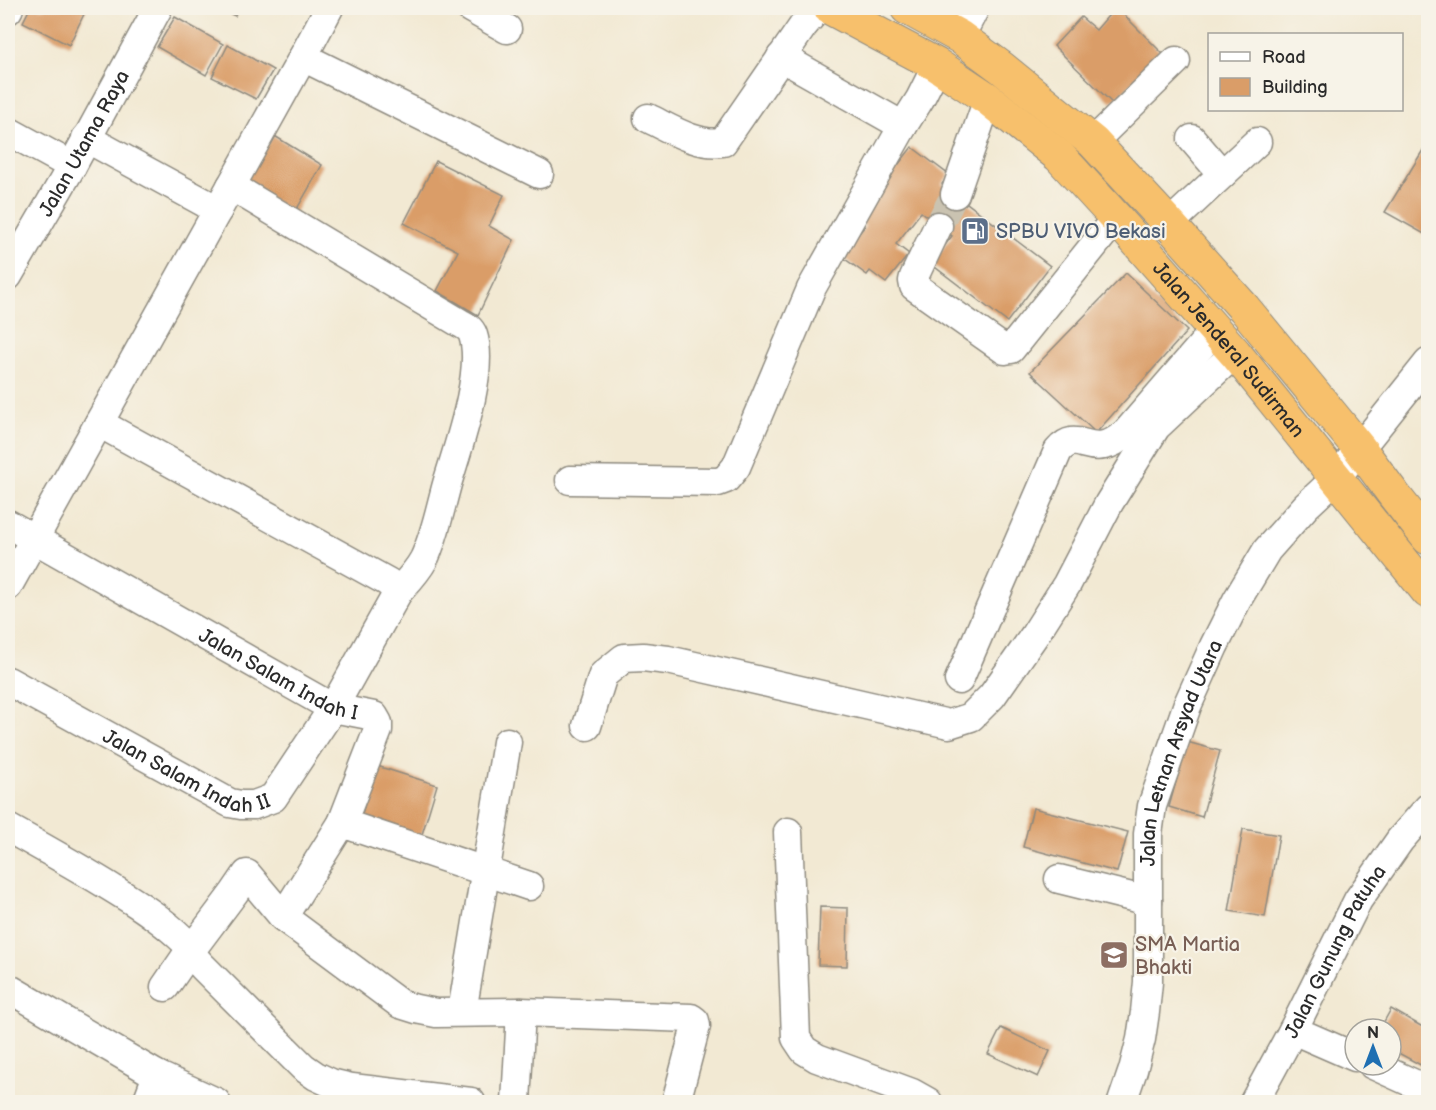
<svg xmlns="http://www.w3.org/2000/svg" width="1436" height="1110" viewBox="0 0 1436 1110" font-family="'Balsamiq Sans',sans-serif">
<rect width="100%" height="100%" fill="#f7f3e8"/>
<filter id="ink" filterUnits="userSpaceOnUse"><feTurbulence type="fractalNoise" baseFrequency=".0167" numOctaves="2"/><feDisplacementMap in="SourceGraphic" scale="12" xChannelSelector="R" yChannelSelector="G"/><feConvolveMatrix kernelMatrix="1 2 1 2 8 2 1 2 1" color-interpolation-filters="sRGB"/></filter>
<filter id="wash" filterUnits="userSpaceOnUse"><feTurbulence type="fractalNoise" baseFrequency=".008" numOctaves="4" result="noise"/><feDisplacementMap in="SourceGraphic" scale="24" xChannelSelector="R" yChannelSelector="G"/><feGaussianBlur stdDeviation="1.35" result="paint"/><feColorMatrix in="noise" values="0 0 0 0 0 0 0 0 0 0 0 0 0 0 0 0 0 1.4 0 .05"/><feComposite in="paint" operator="in"/></filter>
<g filter="url(#wash)">
<rect width="100%" height="100%" fill="#f2e9d3"/>
<g id="blocks">
<!-- building -->
<g fill="#da9d68">
<polygon points="30,8 87,8 69,45 23,22"/>
<polygon points="218,8 239,8 235,16"/>
<polygon points="1115,8 1117,8 1170,61 1144,88 1136,80 1112,103 1054,46 1081,17 1096,30"/>
<polygon points="175,17 223,44 206,75 157,47"/>
<polygon points="228,45 273,70 256,99 212,77"/>
<polygon points="1428,92 1428,111 1422,108"/>
<polygon points="273,135 322,165 294,214 244,183"/>
<polygon points="1428,142 1428,236 1385,212"/>
<polygon points="912,147 949,175 942,184 1050,266 1007,322 931,264 952,236 921,212 896,244 909,254 886,283 870,271 867,275 841,256 865,226 856,219"/>
<polygon points="436,161 504,195 489,226 514,240 478,315 437,291 458,251 404,223"/>
<polygon points="1126,273 1187,331 1096,433 1030,372"/>
<polygon points="1187,742 1220,751 1202,817 1169,807"/>
<polygon points="377,766 437,785 420,841 359,823"/>
<polygon points="1033,808 1128,832 1117,872 1023,847"/>
<polygon points="1243,829 1279,835 1265,917 1229,911"/>
<polygon points="820,907 848,908 847,966 818,965"/>
<polygon points="1391,1009 1428,1030 1428,1069 1391,1049 1391,1029 1380,1029"/>
<polygon points="1001,1028 1050,1051 1038,1077 988,1054"/>
</g>
</g>
</g>
<g filter="url(#ink)">
<use href="#blocks" fill-opacity="0" stroke="#8e8a7f" stroke-width="1.5"/>
<g fill="none" stroke-linecap="round" stroke-linejoin="round">
<!-- minor-tunnel -->
<polyline stroke="#cac3b1" stroke-width="28" stroke-dasharray="28 14" stroke-linecap="butt" points="938,226 955,194"/>
<!-- minor casing -->
<g stroke="#8e8a7f" stroke-width="31">
<g id="minor">
<polyline points="470,8 507,29"/>
<polyline points="8,10 9,8"/>
<polyline points="960,37 975,8"/>
<polyline points="303,57 539,174"/>
<polyline points="781,57 903,126"/>
<path d="M648 118C671 129 697 146 723 142L803 26 818 8"/>
<polyline points="8,131 72,166"/>
<polyline points="86,138 218,210"/>
<polyline points="1192,139 1222,174"/>
<polyline points="1093,142 1176,61"/>
<path d="M231 186 460 323C466 326 471 329 473 335 485 371 458 447 447 484 440 509 435 536 424 559 417 572 408 581 398 592"/>
<polyline points="955,194 988,99"/>
<polyline points="1169,224 1257,142"/>
<polyline points="938,226 914,277 913,281 914,286 1005,350 1011,349 1116,218"/>
<path id="s1" d="M8 276 72 166 158 8"/>
<polyline points="570,480 718,482 726,479 736,467 811,289 903,126 920,99 937,65"/>
<path id="s2" d="M8 524 333 708 374 716 378 723V730L342 823 283 917 400 1004 416 1009 436 1013 521 1012 691 1018 695 1021 696 1026 676 1102"/>
<polyline points="8,586 303,57 329,8"/>
<path d="M959 680 1058 451C1075 431 1084 450 1104 445 1113 444 1119 438 1126 433L1215 330"/>
<path id="s3" d="M8 681 230 803 241 805H254L273 798 333 708 398 592 388 582 99 423"/>
<polyline points="587,726 603,675 624,658 643,657 668,660 949,724 971,717 992,696 1034,636 1067,584 1109,503 1156,427 1235,353"/>
<polyline points="342,823 529,886"/>
<path d="M8 828C44 848 80 868 115 890 143 907 170 925 192 949L234 893 247 874 283 917"/>
<polyline points="788,832 796,1038 804,1050 817,1058 912,1093 928,1102"/>
<polyline points="1059,879 1148,901"/>
<polyline points="192,949 189,952 203,967 303,1067 316,1076 331,1083 352,1088 471,1102"/>
<polyline points="165,987 189,952"/>
<polyline points="8,988 157,1075 216,1102"/>
<polyline points="462,1012 507,742"/>
<polyline points="1293,1030 1355,1057"/>
<polyline points="1373,1065 1428,1090"/>
<polyline points="147,1102 157,1075"/>
<polyline points="516,1102 521,1012"/>
<path id="s4" d="M1122 1102 1133 1070 1141 1039 1145 1012 1148 982V834L1152 806 1187 706 1214 646 1237 600 1267 550 1306 506 1336 478 1428 363"/>
<path id="s5" d="M1254 1102 1293 1030 1358 900 1400 840 1428 808"/>
</g>
</g>
<!-- highway casing -->
<g stroke="#8e8a7f" stroke-width="35">
<g id="highway">
<path id="s6" d="M830 8 937 65 988 99 1059 156 1116 218 1235 353 1428 592"/>
<polyline points="907,8 960,37 1002,68 1093,142 1169,224 1244,308 1360,449 1394,495 1428,538"/>
</g>
</g>
<!-- minor -->
<use href="#minor" stroke="#fff" stroke-width="28"/>
<!-- highway -->
<use href="#highway" stroke="#f7c06c" stroke-width="33"/>
</g>
</g>
<!-- icons -->
<defs>
<g id="fuel-square" transform="scale(1.5)"><rect x="-9" y="-9" width="18" height="18" rx="4" fill="#5c6f8a" stroke="#f7f3e8"/><path d="M-5.5-6h7V0h2V4h1.3V-2.5L3-4.5l.8-.8L6-3V5H2.5V1h-1V6h-7ZM-4.2-4.7v3.2H.2V-4.7Z" fill="#fff"/></g>
<g id="school-square" transform="scale(1.5)"><rect x="-9" y="-9" width="18" height="18" rx="4" fill="#8d6e63" stroke="#f7f3e8"/><path d="M0-5L7-2L0 1L-7-2ZM-4 1L0 2.5L4 1V4Q0 6-4 4Z" fill="#fff"/></g>
</defs>
<g fill-rule="evenodd">
<use href="#fuel-square" x="975" y="231"/>
<use href="#school-square" x="1114" y="955"/>
</g>
<g text-anchor="middle" stroke-width="4.5" stroke-linejoin="round" paint-order="stroke">
<!-- street labels -->
<g font-size="20" fill="#2b2b2b" stroke="#f7f3e8">
<text dy="7" stroke="none"><textPath href="#s1" startOffset="153">Jalan Utama Raya</textPath></text>
<text dy="7" stroke="none"><textPath href="#s6" startOffset="531">Jalan Jenderal Sudirman</textPath></text>
<text dy="7" stroke="none"><textPath href="#s2" startOffset="310">Jalan Salam Indah I</textPath></text>
<text dy="7" stroke="none"><textPath href="#s4" startOffset="358">Jalan Letnan Arsyad Utara</textPath></text>
<text dy="7" stroke="none"><textPath href="#s3" startOffset="202">Jalan Salam Indah II</textPath></text>
<text dy="7" stroke="none"><textPath href="#s5" startOffset="171">Jalan Gunung Patuha</textPath></text>
</g>
<!-- service labels -->
<g font-size="20" fill="#4e5e75" stroke="#f7f3e8" text-anchor="start">
<text x="996" y="238">SPBU VIVO Bekasi</text>
</g>
<!-- education labels -->
<g font-size="20" fill="#785e54" stroke="#f7f3e8" text-anchor="start">
<text x="1135" y="951">SMA Martia<tspan x="1135" dy="23">Bhakti</tspan></text>
</g>
</g>
<!-- margin -->
<rect width="1436" height="1110" fill="none" stroke="#f7f3e8" stroke-width="30"/>
<!-- legend -->
<rect x="1208" y="33" width="195" height="78" fill="#f7f3e8" stroke="#a5a39c" stroke-width="1.5"/>
<rect x="1220" y="52" width="30" height="9" fill="#ffffff" stroke="#a5a39c" stroke-width="1.5"/>
<text x="1262" y="63" font-size="18" fill="#2b2b2b">Road</text>
<rect x="1220" y="78" width="30" height="18" fill="#da9d68" stroke="#a5a39c" stroke-width="1.5"/>
<text x="1262" y="93" font-size="18" fill="#2b2b2b">Building</text>
<!-- north arrow -->
<g transform="translate(1373 1047)"><circle r="28" fill="#f7f3e8" stroke="#a5a39c" stroke-width="1.5"/>
<path d="M0-4.5L10 22L0 15L-10 22Z" fill="#1f6fb2"/>
<text y="-9" font-size="16" font-weight="bold" text-anchor="middle" fill="#2b2b2b">N</text>
</g>
</svg>
